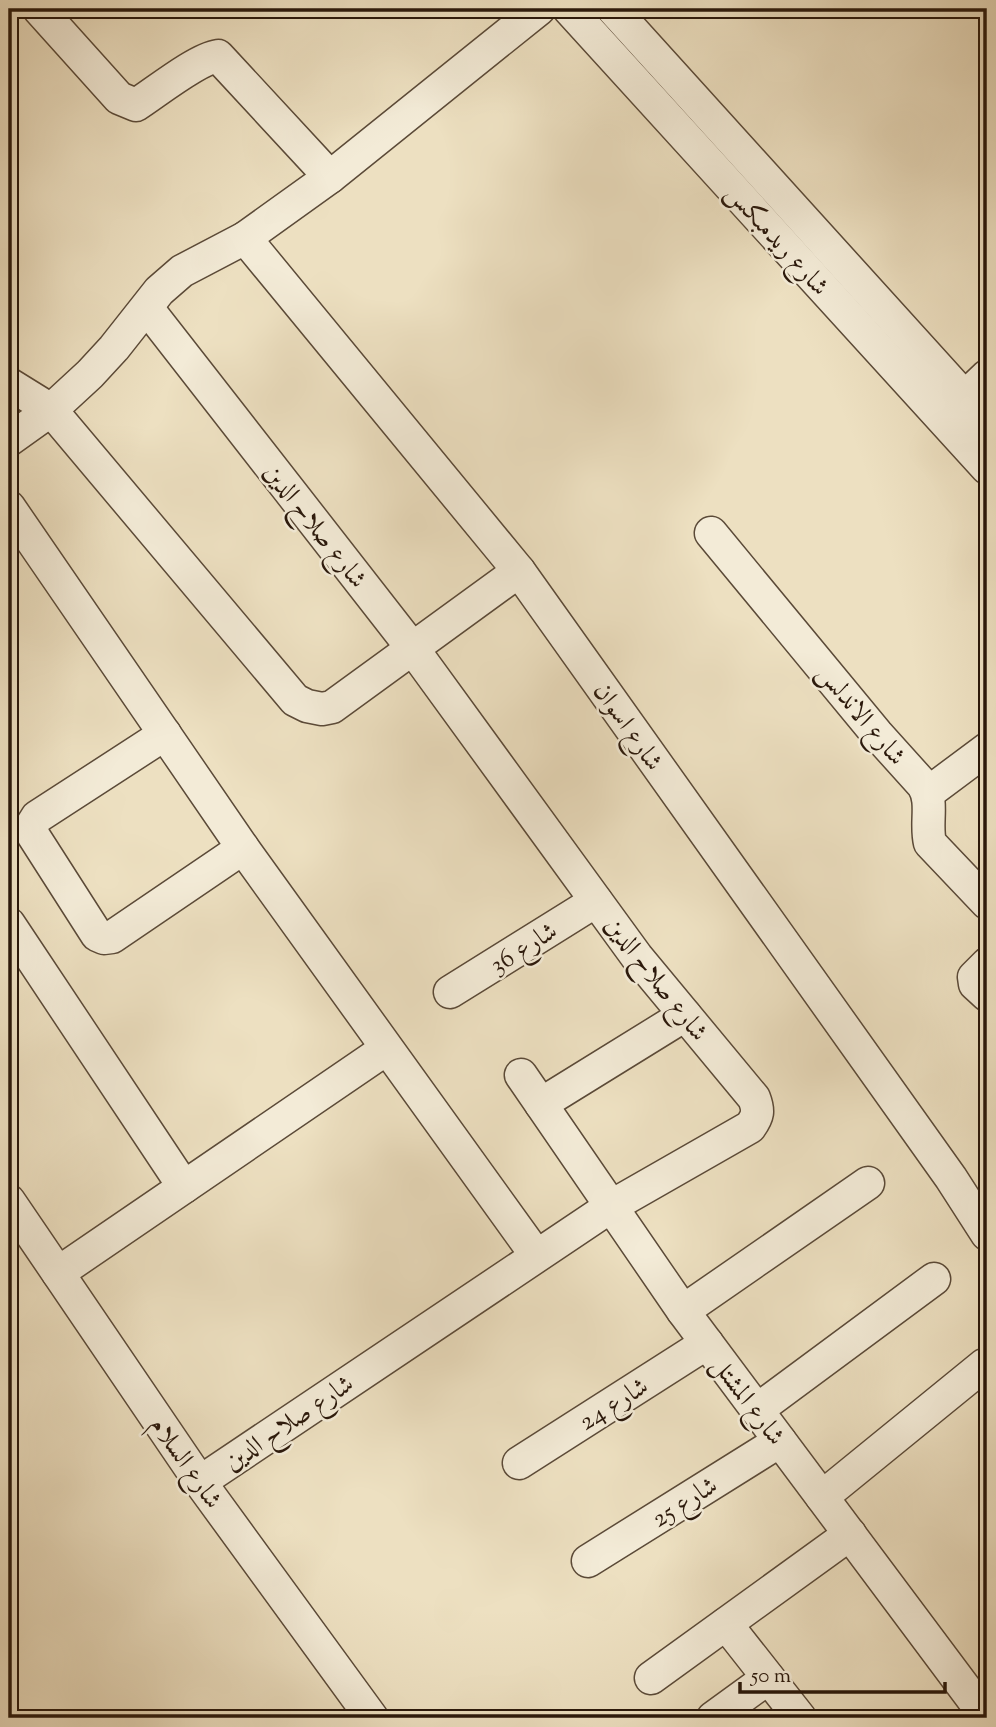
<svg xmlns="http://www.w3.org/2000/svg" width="996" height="1727" viewBox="0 0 996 1727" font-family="'Sorts Mill Goudy',Amiri,serif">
<rect width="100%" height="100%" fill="#ede0c1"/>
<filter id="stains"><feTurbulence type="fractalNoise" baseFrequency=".00286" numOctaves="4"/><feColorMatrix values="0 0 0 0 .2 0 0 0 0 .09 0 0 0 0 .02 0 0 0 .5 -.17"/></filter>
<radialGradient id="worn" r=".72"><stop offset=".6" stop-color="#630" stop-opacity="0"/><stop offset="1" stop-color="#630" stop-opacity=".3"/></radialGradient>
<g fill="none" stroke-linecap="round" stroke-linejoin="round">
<!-- minor casing -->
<g stroke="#5b4a38" stroke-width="35">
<g id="minor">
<path d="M39 9 119 98 136 105C155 93 197 59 218 56L330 177"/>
<polyline points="569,9 987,468"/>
<polyline points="613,9 987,422"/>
<polyline points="245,238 519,571 951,1178 987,1234"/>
<path d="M147 308 413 649 637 957 754 1098C759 1111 758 1116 750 1127L610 1207 200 1482"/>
<polyline points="9,384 51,410 295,700 307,706 322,709 332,707 519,571"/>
<polyline points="965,397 987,376"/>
<polyline points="9,440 51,410 90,374 114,348 159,291 182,271 245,238 330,177 539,9"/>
<polyline points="9,507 243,848 536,1255"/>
<path d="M711 533 877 734 923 785C934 802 925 823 930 843L987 903"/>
<polyline points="165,734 37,817 32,825 33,835 97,935 104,938 112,937 243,848"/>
<polyline points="928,793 987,749"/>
<polyline points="9,924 184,1187"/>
<polyline points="987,964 974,977 975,984 987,995"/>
<polyline points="450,992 596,901"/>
<polyline points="521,1075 683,1311 987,1718"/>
<polyline points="541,1104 685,1015"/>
<polyline points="9,1201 200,1482 372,1718"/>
<polyline points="58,1273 386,1049"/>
<polyline points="683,1311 868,1183"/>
<polyline points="757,1410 934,1279"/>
<polyline points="519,1463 707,1343"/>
<polyline points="822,1497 984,1365"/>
<polyline points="588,1561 780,1441"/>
<polyline points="726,1624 800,1718"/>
<polyline points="651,1678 850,1534"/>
<polyline points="713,1718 768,1678"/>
</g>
</g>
<!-- minor -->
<use href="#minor" stroke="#f3ebd7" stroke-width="32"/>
</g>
<g text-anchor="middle" stroke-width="5" stroke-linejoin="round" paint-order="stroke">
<!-- street labels -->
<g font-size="26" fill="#2a180b" stroke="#f3ebd7">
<text transform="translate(778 239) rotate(48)" y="9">شارع ريدمبكس</text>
<text transform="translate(316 525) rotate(52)" y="9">شارع صلاح الدين</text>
<text transform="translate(862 714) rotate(50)" y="9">شارع الاندلس</text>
<text transform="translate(629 726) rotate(55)" y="9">شارع اسوان</text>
<text transform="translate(523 947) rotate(-32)" y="9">شارع 36</text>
<text transform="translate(657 978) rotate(52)" y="9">شارع صلاح الدين</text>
<text transform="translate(749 1400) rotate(53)" y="9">شارع المشتل</text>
<text transform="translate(613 1403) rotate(-32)" y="9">شارع 24</text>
<text transform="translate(288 1422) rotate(-34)" y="9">شارع صلاح الدين</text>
<text transform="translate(187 1462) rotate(55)" y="9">شارع السلام</text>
<text transform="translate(684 1501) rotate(-32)" y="9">شارع 25</text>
</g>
</g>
<!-- margin -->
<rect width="996" height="1727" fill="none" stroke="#ede0c1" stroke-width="35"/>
<rect x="10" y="10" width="975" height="1706" fill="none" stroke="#2a180b" stroke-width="3.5"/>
<rect x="18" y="18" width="961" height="1692" fill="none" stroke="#2a180b" stroke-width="2"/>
<!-- scale -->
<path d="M740 1682v10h205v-10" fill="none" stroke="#2a180b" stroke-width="3.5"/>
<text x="751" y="1682" font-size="21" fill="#2a180b" stroke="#f3ebd7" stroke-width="5" paint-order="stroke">50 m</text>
<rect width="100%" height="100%" filter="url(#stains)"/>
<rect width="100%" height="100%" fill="url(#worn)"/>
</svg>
